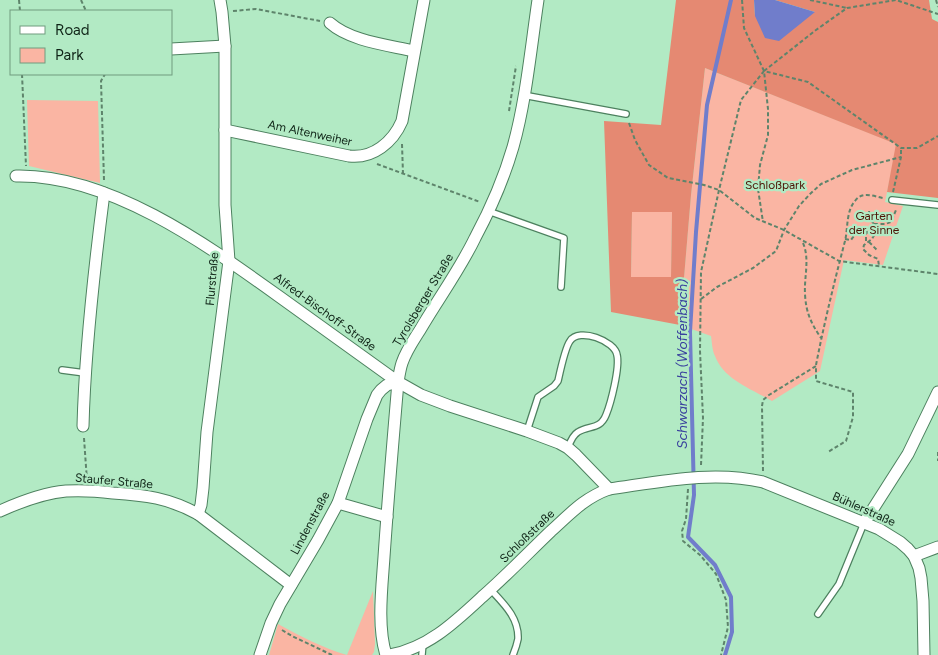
<svg xmlns="http://www.w3.org/2000/svg" width="938" height="655" viewBox="0 0 938 655" font-family="Figtree,sans-serif">
<rect width="100%" height="100%" fill="#b2eac4"/>
<!-- green -->
<g fill="#fab5a3">
<path d="M705 68 897 144 885 202 903 206 883 265 844 260 820 371 772 401C752 389 724 380 715 356 712 350 712 342 711 336L680 325 691 195Z"/>
<polygon points="27,100 98,101 100,183 29,166"/>
<polygon points="632,211 672,212 671,277 631,277"/>
<path d="M373 591 375 644 374 652 372 655H269L278 624C300 636 323 648 347 655Z"/>
</g>
<!-- forest -->
<path fill="#e58972" fill-rule="evenodd" d="M676 0H754L755 16 815 12 775 0H929L932 19 938 22V198L887 192 896 144 705 68 691 195 680 325 611 312 604 121 661 125ZM632 212H672L671 277H631Z"/>
<!-- water -->
<polygon fill="#707dcb" points="754,0 775,0 815,12 779,41 765,38 755,16"/>
<g fill="none" stroke-linecap="round" stroke-linejoin="round">
<!-- stream -->
<polyline stroke="#707dcb" stroke-width="4" points="725,655 732,632 731,597 715,565 688,537 694,495 690,332 696,232 707,105 731,0"/>
<!-- service casing -->
<g stroke="#4d815f" stroke-width="8">
<g id="service">
<polyline points="523,95 626,114"/>
<polyline points="892,200 938,205"/>
<polyline points="488,211 564,238 561,287"/>
<polyline points="62,370 85,373"/>
<path d="M527 431 538 397 554 386 558 381C560 372 565 348 570 341 579 327 615 341 617 355 620 367 611 403 606 415 600 430 589 425 578 432 573 435 570 442 568 448"/>
<path d="M491 590C504 604 519 618 518 639 517 644 515 650 513 655"/>
<polyline points="818,614 839,584 864,523"/>
<polyline points="422,655 423,643"/>
</g>
</g>
<!-- minor casing -->
<g stroke="#4d815f" stroke-width="13">
<g id="minor">
<path d="M330 23C350 41 388 45 414 51"/>
<polyline points="171,49 225,46"/>
<path d="M225 130 349 156C373 159 393 142 402 121L424 0"/>
<path d="M16 176C111 174 210 247 284 300 322 327 360 355 398 382L421 395 450 406 527 431 559 443 568 448 576 455 609 489"/>
<path d="M83 426C85 348 94 270 104 193"/>
<polyline points="338,503 387,517"/>
<path d="M0 511C20 502 43 493 66 491 82 490 97 491 113 493 145 495 169 498 198 514L291 585"/>
<polyline points="198,514 201,505 203,488 207,432 229,261 225,205 225,46 222,12 220,0"/>
<polyline points="864,523 908,454 938,392"/>
<polyline points="914,556 938,547"/>
<polyline points="260,655 271,623 280,604 318,540 338,503 367,419 377,395 381,390 387,385 398,382"/>
<path d="M386 655C377 626 382 587 384 557 388 498 393 440 398 382 399 376 400 369 402 363 406 351 413 341 420 330 438 299 459 271 475 238 490 210 504 178 513 147 526 101 531 47 538 0"/>
<path d="M390 655C428 648 455 622 482 597 506 576 528 553 551 531 570 514 584 498 609 489 659 482 713 470 763 482L879 529 900 542 908 549 914 556 919 568 921 578 923 601 924 655"/>
</g>
</g>
<!-- path -->
<g stroke="#5e846b" stroke-width="2" stroke-dasharray="4 2.5" stroke-linecap="butt">
<polyline points="19,0 20,11"/>
<polyline points="81,0 86,11"/>
<polyline points="742,0 744,28 764,71 768,109 768,135 760,165 758,189 763,222"/>
<polyline points="810,0 847,8"/>
<polyline points="936,0 938,7"/>
<polyline points="233,11 256,9 320,21"/>
<polyline points="764,71 816,30 847,8 896,0 938,14"/>
<polyline points="22,74 26,166"/>
<polyline points="509,111 516,66"/>
<polyline points="629,123 635,140 649,165 668,178 704,185 719,190 755,218 784,230 839,261 938,274"/>
<polyline points="402,144 403,174"/>
<polyline points="377,164 480,202"/>
<polyline points="104,180 101,81 105,74"/>
<polyline points="893,192 901,157 901,148"/>
<polyline points="869,211 870,219 874,224 876,232 872,239 864,245 863,249 869,255 878,259 879,266"/>
<polyline points="874,224 885,224 891,222 896,210"/>
<polyline points="876,232 882,235 887,232 887,230 881,230"/>
<polyline points="845,239 851,240 856,233 859,230 875,234"/>
<polyline points="866,241 866,234 873,222"/>
<polyline points="869,242 877,250"/>
<path d="M803 243C810 259 804 277 805 294 806 313 811 323 821 338"/>
<polyline points="701,299 717,287 753,268 776,251 784,230 799,206 810,194 821,184 852,170 901,157"/>
<path d="M816 365C824 324 834 283 845 241 848 229 846 211 855 201 862 191 873 196 883 198"/>
<polyline points="84,438 87,481"/>
<polyline points="938,452 938,461"/>
<polyline points="701,465 703,418 700,351 701,272 719,190 741,100 764,71 808,82 901,148 917,148 938,136"/>
<polyline points="763,471 762,406 763,400 769,395 816,366 816,381 853,392 853,417 846,441 828,452"/>
<polyline points="688,489 686,519 682,531 683,541 700,555 716,574 726,600 728,627 721,655"/>
<polyline points="282,630 292,636 332,655"/>
</g>
<!-- service -->
<use href="#service" stroke="#fff" stroke-width="5.5"/>
<!-- minor -->
<use href="#minor" stroke="#fff" stroke-width="11"/>
</g>
<g text-anchor="middle" stroke-width="4.5" stroke-linejoin="round" paint-order="stroke">
<!-- street labels -->
<g font-size="12" fill="#0f2417" stroke="#b2eac4">
<text transform="translate(310 133) rotate(12)" y="4">Am Altenweiher</text>
<text transform="translate(212 279) rotate(-85)" y="4">Flurstraße</text>
<text transform="translate(423 300) rotate(-59)" y="4">Tyrolsberger Straße</text>
<text transform="translate(325 312) rotate(36)" y="4">Alfred-Bischoff-Straße</text>
<text transform="translate(114 481) rotate(5)" y="4">Staufer Straße</text>
<text transform="translate(864 509) rotate(24)" y="4">Bühlerstraße</text>
<text transform="translate(310 523) rotate(-62)" y="4">Lindenstraße</text>
<text transform="translate(527 536) rotate(-44)" y="4">Schloßstraße</text>
</g>
<!-- park labels -->
<g font-size="12" fill="#4d1406" stroke="#b2eac4">
<text x="775" y="189">Schloßpark</text>
<text x="874" y="220">Garten<tspan x="874" dy="14">der Sinne</tspan></text>
</g>
<!-- water labels -->
<g font-size="14" font-style="italic" fill="#3a429e" stroke="#b2eac4">
<text transform="translate(682 364) rotate(-90)" y="5">Schwarzach (Woffenbach)</text>
</g>
</g>
<!-- legend -->
<rect x="10" y="10" width="162" height="65" fill="#b2eac4" stroke="#719b7f"/>
<rect x="20" y="26" width="25" height="8" fill="#ffffff" stroke="#719b7f"/>
<text x="55" y="35" font-size="15" fill="#0f2417">Road</text>
<rect x="20" y="48" width="25" height="15" fill="#fab5a3" stroke="#719b7f"/>
<text x="55" y="60" font-size="15" fill="#0f2417">Park</text>
</svg>
